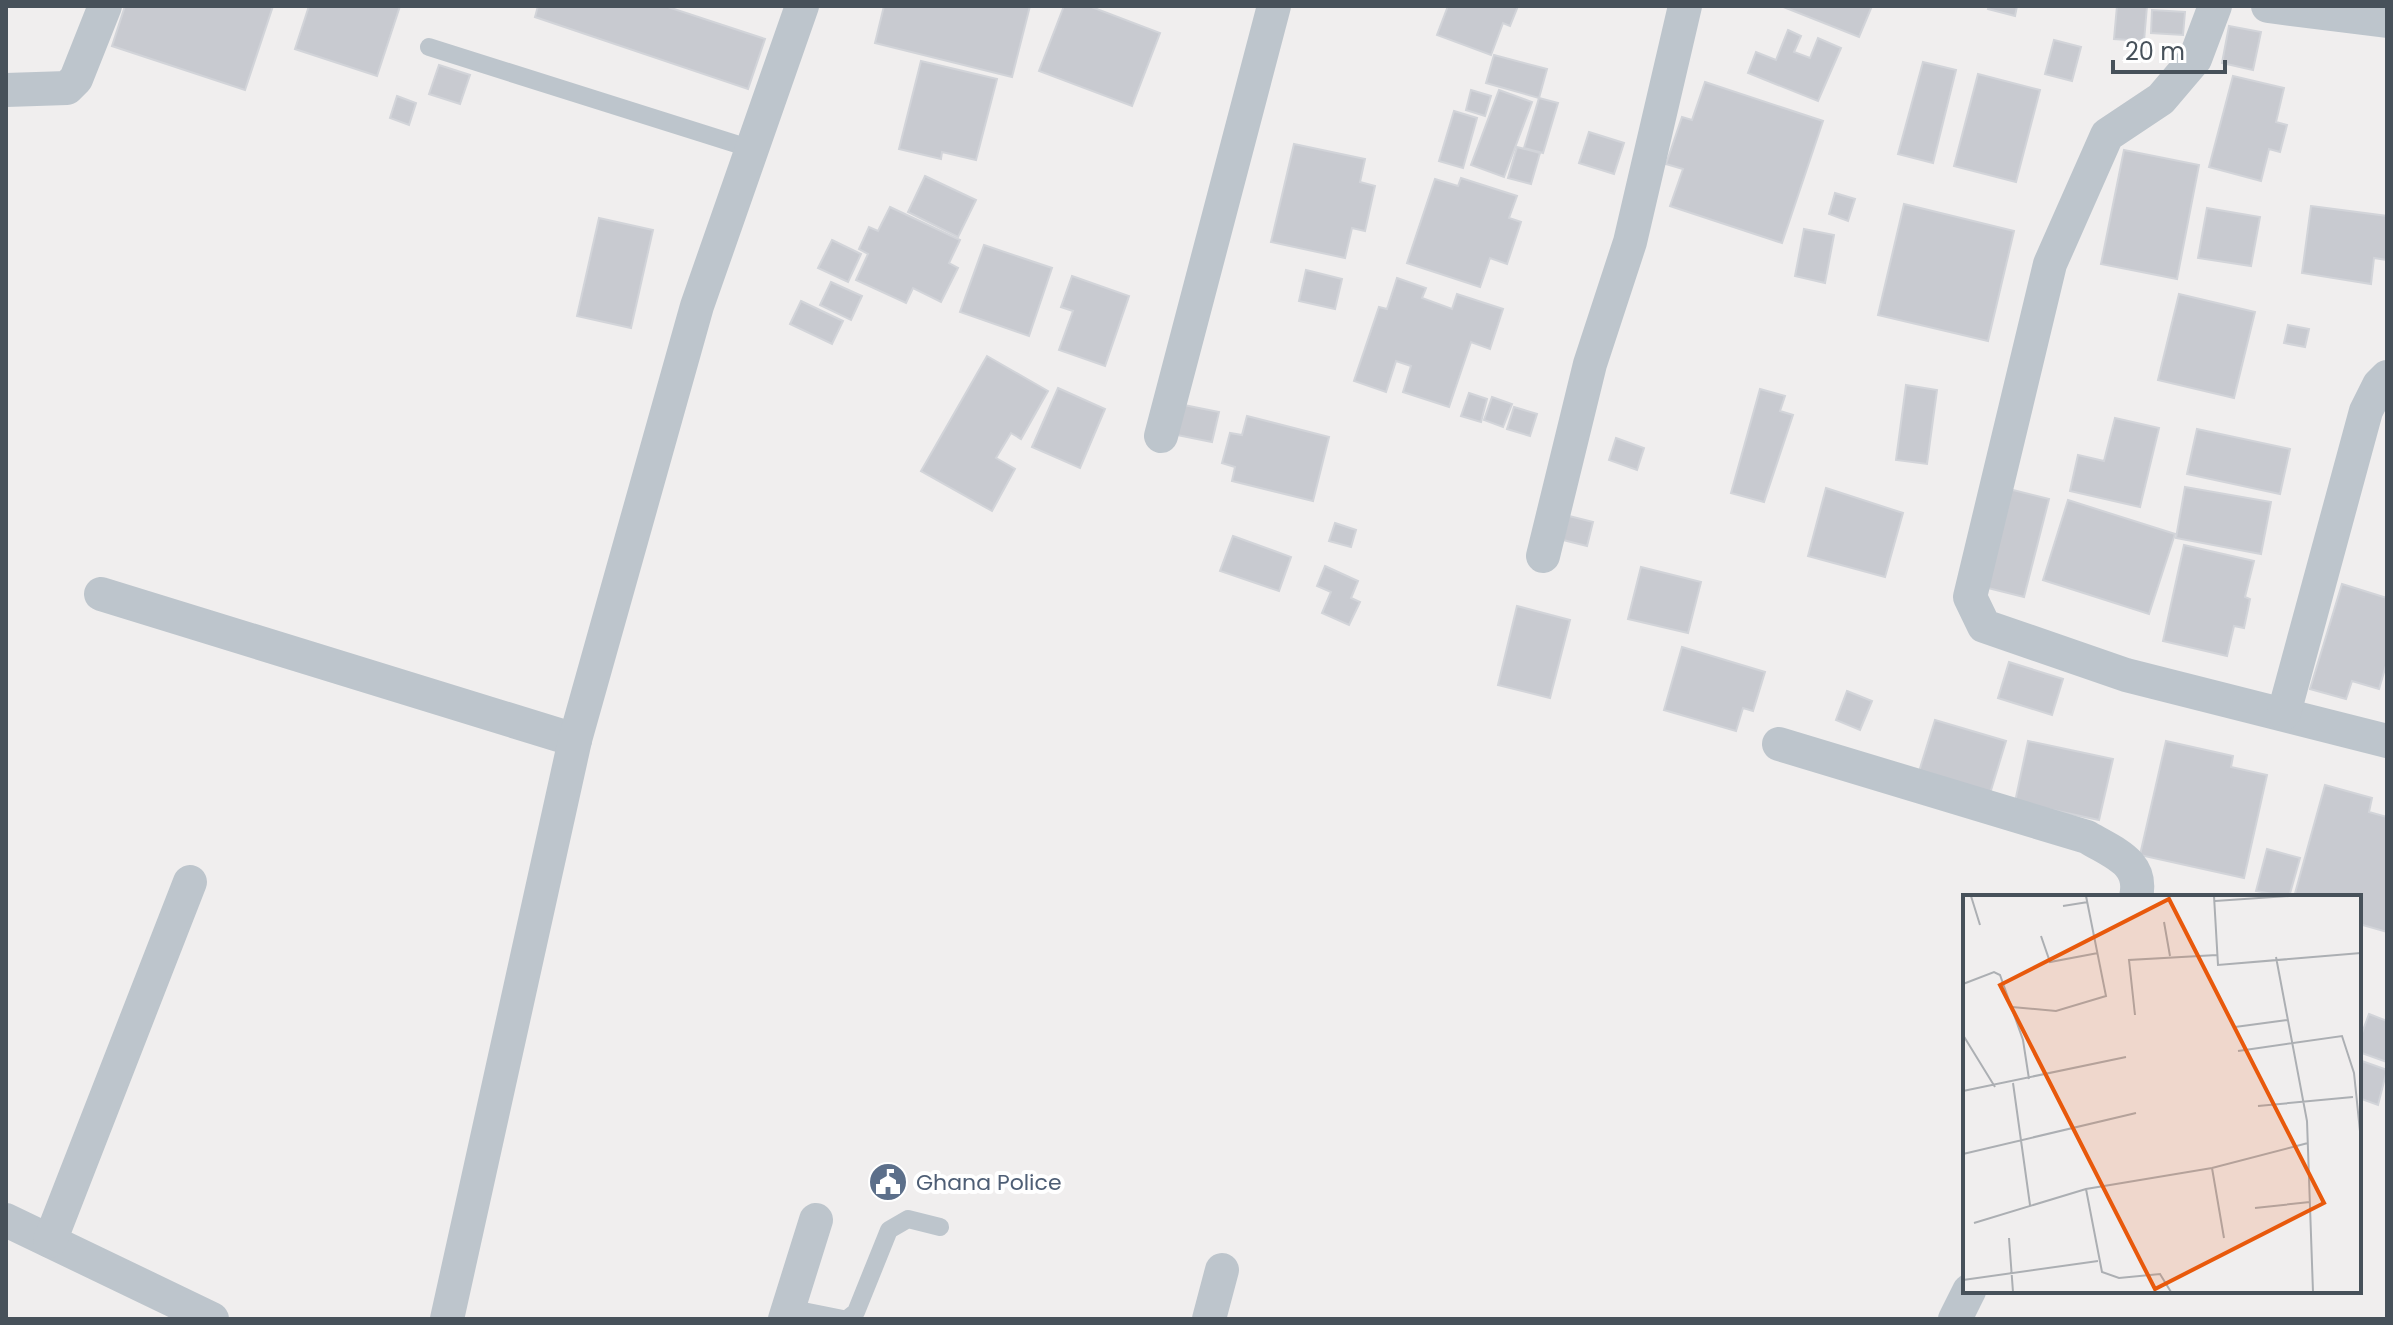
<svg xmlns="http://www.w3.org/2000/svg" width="2393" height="1325" viewBox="0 0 2393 1325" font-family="Poppins,sans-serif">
<rect width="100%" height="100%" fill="#f0eeee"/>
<!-- building -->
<g fill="#c8cad0" stroke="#d2d4d9" stroke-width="2">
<polygon points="125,6 273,6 245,90 112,46"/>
<polygon points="309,6 400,6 377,76 295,49"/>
<polygon points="538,6 665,6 765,39 748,89 535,17"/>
<polygon points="884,6 1030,6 1012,77 875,43"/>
<polygon points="1064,6 1089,6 1160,33 1132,106 1039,71"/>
<polygon points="1448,6 1518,6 1510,26 1503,23 1491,55 1437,35"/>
<polygon points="1781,6 1872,6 1859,37"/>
<polygon points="1989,6 2017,6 2015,16 1988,9"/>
<polygon points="2117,6 2147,6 2144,41 2114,39"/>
<polygon points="2152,10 2185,12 2183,35 2151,33"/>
<polygon points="2229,26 2261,32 2253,70 2222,63"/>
<polygon points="1788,30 1801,36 1794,52 1810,58 1818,38 1841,48 1818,101 1748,73 1756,52 1776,60"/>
<polygon points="2054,40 2081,47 2072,81 2045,74"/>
<polygon points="1494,55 1547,69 1539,98 1486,83"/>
<polygon points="921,61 997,79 976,160 942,152 941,159 899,149"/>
<polygon points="1923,62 1956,70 1933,163 1898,154"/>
<polygon points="439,65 470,75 460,104 429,94"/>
<polygon points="1978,74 2040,90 2016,182 1954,166"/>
<polygon points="2233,76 2284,88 2276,122 2287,125 2280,152 2269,149 2261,181 2209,167"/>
<polygon points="1705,82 1823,121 1782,243 1670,206 1683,169 1666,164 1682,117 1692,120"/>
<polygon points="1471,90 1491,96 1485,116 1466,110"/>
<polygon points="1499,90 1532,102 1504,177 1471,165"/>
<polygon points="397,96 416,103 409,125 390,118"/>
<polygon points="1539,98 1558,103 1543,153 1524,148"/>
<polygon points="1454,111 1477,118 1463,168 1439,161"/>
<polygon points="1589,132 1624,143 1614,174 1579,163"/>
<polygon points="1294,144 1365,159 1360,182 1375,186 1365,231 1352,228 1345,258 1271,242"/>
<polygon points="1517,147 1540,153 1531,184 1508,178"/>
<polygon points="2124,150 2199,165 2177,279 2101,264"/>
<polygon points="925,176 976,200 958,237 908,212"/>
<polygon points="1461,178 1517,196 1509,218 1521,222 1507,264 1490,258 1480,287 1407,263 1435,179 1458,186"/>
<polygon points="1835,193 1855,199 1848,221 1829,214"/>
<polygon points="1904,204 2014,231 1988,341 1878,315"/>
<polygon points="2311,206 2387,216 2387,260 2374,258 2371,284 2302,273"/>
<polygon points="890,207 960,240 949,263 958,268 941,302 913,288 906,303 856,280 868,254 859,249 869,227 878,231"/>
<polygon points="2207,208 2260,217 2251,266 2198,258"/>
<polygon points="599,218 653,230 631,328 577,316"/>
<polygon points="1804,229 1834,235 1825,283 1795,276"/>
<polygon points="832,240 861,254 848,282 818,268"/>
<polygon points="984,245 1052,268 1029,336 960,312"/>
<polygon points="1306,270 1342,279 1335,309 1299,301"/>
<polygon points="1072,276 1129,296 1105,366 1059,350 1073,311 1061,307"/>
<polygon points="1397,278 1426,288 1422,298 1452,309 1457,294 1503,309 1490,349 1471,342 1449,407 1403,392 1411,366 1396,361 1386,392 1354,381 1379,307 1387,309"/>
<polygon points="831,282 862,296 851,320 820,305"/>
<polygon points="2179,294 2255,312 2234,398 2158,380"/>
<polygon points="801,301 843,321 832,344 790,324"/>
<polygon points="2288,325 2309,329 2305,347 2284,343"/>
<polygon points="987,356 1048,391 1021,439 1011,433 996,458 1015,469 992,511 921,471"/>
<polygon points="1906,385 1937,390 1927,464 1896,460"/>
<polygon points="1058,388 1105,409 1080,468 1032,447"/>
<polygon points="1760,389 1785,396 1780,411 1793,415 1764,502 1731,493"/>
<polygon points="1469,393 1487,399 1481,422 1461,416"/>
<polygon points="1492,397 1512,404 1503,427 1484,420"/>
<polygon points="1184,405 1219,412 1212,442 1177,435"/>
<polygon points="1514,407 1537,414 1530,436 1507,429"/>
<polygon points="1247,416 1329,437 1313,501 1232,481 1235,467 1222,463 1230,433 1242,435"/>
<polygon points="2115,418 2159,428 2140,507 2070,491 2078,455 2104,461"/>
<polygon points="2197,429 2290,449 2280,494 2187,474"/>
<polygon points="1616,438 1644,448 1637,470 1609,460"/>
<polygon points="2185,487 2271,502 2261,554 2176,538"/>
<polygon points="1826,488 1903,513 1885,577 1808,556"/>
<polygon points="2005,488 2049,499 2024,597 1980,586"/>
<polygon points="2068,500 2175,534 2149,614 2043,580"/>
<polygon points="1569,516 1593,522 1587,546 1563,540"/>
<polygon points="1335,523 1356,530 1351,547 1329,541"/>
<polygon points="1233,536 1291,557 1279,591 1220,571"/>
<polygon points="2184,545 2254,561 2245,597 2250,599 2244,628 2234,626 2227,656 2163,641"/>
<polygon points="1325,566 1358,581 1351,598 1360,602 1349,625 1322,613 1331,592 1317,586"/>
<polygon points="1641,567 1701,582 1688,633 1628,619"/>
<polygon points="2342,584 2387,598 2387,662 2379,689 2352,681 2346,699 2310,689"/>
<polygon points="1517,606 1570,620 1550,698 1498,685"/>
<polygon points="1682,647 1765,672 1753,711 1743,708 1736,731 1664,710"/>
<polygon points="2009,662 2063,679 2052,715 1998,698"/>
<polygon points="1847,691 1872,701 1860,730 1836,720"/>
<polygon points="1935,720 2006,741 1988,800 1917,778"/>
<polygon points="2028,741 2113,759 2099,820 2015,802"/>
<polygon points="2166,741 2233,756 2231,767 2267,775 2244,878 2140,855"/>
<polygon points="2325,785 2372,798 2369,812 2387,817 2387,932 2359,924 2359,897 2294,897"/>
<polygon points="2267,849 2300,858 2289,897 2256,891"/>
<polygon points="2369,1014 2387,1021 2387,1062 2359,1052 2359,1041"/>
<polygon points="2359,1060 2387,1070 2378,1105 2359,1098"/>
</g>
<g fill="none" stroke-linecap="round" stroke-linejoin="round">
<!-- service -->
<g stroke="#bdc5cc" stroke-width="18">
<polyline points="429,47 752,149"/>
<polyline points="788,1308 843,1319"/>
<polyline points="847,1319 856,1312 889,1230 908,1219 940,1227"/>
</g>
<!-- minor -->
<g stroke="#bdc5cc" stroke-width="34">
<polyline points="2215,6 2195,59 2161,99 2107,135 2050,264 1970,597 1984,626 2126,675 2387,741"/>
<polyline points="2268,6 2387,21"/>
<polyline points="6,90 67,88 76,79 105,6"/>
<polyline points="1161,436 1274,6"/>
<polyline points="1543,556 1590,364 1630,242 1685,6"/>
<polyline points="101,594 575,740"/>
<polyline points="2284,713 2366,411 2379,385 2387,377"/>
<path d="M1779 744 2087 837C2113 853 2144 862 2136 897"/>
<polyline points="6,1220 212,1319"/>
<polyline points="50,1241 190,882"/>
<polyline points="447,1319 575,740 697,306 802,6"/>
<polyline points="785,1319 816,1220"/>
<polyline points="1209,1319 1222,1270"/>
<polyline points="1955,1319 1969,1291"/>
</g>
</g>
<!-- icons -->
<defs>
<g id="civic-disc" transform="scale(2)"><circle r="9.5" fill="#5c6f8a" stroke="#fff"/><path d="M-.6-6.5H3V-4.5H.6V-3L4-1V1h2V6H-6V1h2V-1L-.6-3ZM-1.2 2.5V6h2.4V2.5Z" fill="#fff"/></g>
</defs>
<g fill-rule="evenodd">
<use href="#civic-disc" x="888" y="1182"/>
</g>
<g text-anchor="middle" stroke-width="8" stroke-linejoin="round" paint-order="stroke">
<!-- service labels -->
<g font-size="22" fill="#4e5e75" stroke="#fff" text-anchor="start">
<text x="916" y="1190">Ghana Police</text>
</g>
</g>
<!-- overview -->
<g transform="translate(1963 895)">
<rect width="398" height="398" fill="#f0eeee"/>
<path fill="none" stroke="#acafb3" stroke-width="2" d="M8 1 17 30M251 1 255 70 398 58M252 6 326 1M100 11 125 7M201 27 207 61M78 41 87 67 135 58M313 62 344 226 350 397M0 89 31 77 37 80 60 145 66 184M49 112 93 116 143 101 123 1M172 120 166 65 254 60M272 132 324 125M0 140 32 192M275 156 379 141 391 178 398 246M50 188 67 310M0 196 163 162M295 211 390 202M0 259 173 218M249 273 261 343M123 294 139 377 156 383 197 379 208 397M292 313 347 307M11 328 123 294 249 273 345 248M46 343 50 397M0 385 135 366"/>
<path fill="#e8590c" fill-opacity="0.15" stroke="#e8590c" stroke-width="4" d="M206 4 361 308 192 394 37 90Z"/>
<rect width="398" height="398" fill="none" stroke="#47515a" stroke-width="4"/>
</g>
<!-- border -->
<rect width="2393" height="1325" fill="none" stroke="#47515a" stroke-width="16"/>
<!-- scale -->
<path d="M2113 60v12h112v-12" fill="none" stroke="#47515a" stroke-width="4"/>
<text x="2125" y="60" font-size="24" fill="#47515a" stroke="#ffffff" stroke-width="6" paint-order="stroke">20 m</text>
</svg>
